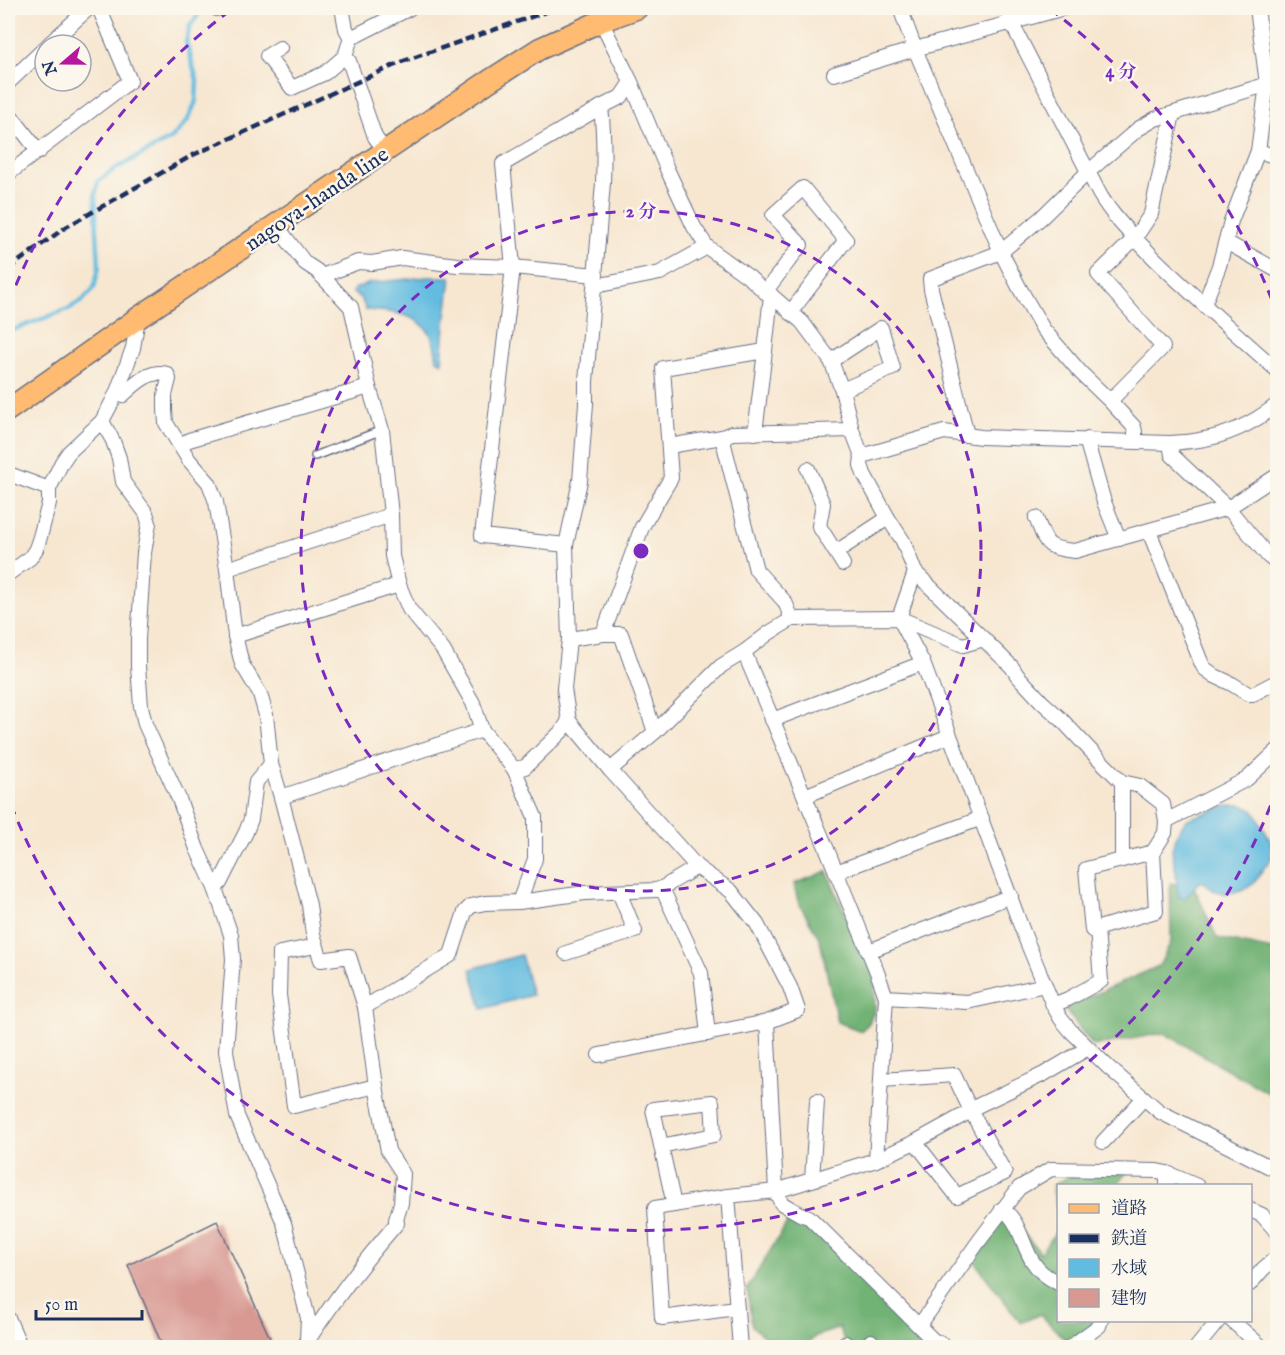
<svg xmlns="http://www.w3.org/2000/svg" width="1285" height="1355" viewBox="0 0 1285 1355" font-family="'IM FELL English','Noto Serif JP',serif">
<rect width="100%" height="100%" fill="#fbf7ec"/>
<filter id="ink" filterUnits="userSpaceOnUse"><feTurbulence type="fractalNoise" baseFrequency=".0167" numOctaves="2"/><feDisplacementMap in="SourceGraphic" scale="12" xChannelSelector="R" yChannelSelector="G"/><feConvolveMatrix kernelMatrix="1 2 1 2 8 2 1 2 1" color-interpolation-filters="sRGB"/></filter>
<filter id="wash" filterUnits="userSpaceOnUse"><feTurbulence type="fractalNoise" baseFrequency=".008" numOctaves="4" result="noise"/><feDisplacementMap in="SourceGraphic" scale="24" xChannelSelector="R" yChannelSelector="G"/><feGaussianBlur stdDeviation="1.35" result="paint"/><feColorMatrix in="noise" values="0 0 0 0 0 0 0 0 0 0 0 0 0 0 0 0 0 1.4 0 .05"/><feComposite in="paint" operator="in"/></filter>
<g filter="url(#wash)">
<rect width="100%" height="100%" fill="#f7e7d1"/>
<!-- forest -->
<g fill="#71b275" stroke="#46706a" stroke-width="1.5">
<polygon points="827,871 851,927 874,975 875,1009 869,1023 861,1031 837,1022 820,940 798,901 794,884"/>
<polygon points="1170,883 1194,887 1217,938 1277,951 1277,1098 1164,1033 1093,1046 1064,1008 1159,966 1171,942"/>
<polygon points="1082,1169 1127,1171 1118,1185 1058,1186 1058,1213 1052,1186"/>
<polygon points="1007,1213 1040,1253 1058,1229 1058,1320 1100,1321 1070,1345 1040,1314 1021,1323 973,1260"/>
<polygon points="790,1218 828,1240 894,1307 926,1348 846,1347 840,1328 816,1336 804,1347 776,1347 752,1326 747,1289"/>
</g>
<!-- water -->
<g fill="#62bce0" stroke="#3e769f" stroke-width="1.5">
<path d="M427 277H451L445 325 442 363 437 360C436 352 435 344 431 336 420 313 388 311 366 310L361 298 353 293 354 289 370 283Z"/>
<polygon points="1228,805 1242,805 1254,811 1271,842 1271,859 1263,869 1254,883 1247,888 1227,894 1213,890 1204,882 1199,882 1184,899 1178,896 1176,872 1172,850 1174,842 1181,827 1188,819"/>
<polygon points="521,955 532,995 482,1009 471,969"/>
</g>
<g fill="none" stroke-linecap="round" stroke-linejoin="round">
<!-- stream -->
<polyline stroke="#62bce0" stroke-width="4.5" points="8,332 68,309 82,301 94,288 99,267 95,196 98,181 115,169 172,138 188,120 196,101 197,80 186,42 190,26 203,8"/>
</g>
<g id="blocks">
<!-- building -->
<polygon fill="#d89993" points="217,1221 274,1347 163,1347 128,1265"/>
</g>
</g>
<g filter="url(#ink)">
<use href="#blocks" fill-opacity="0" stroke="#686f86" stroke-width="1.5"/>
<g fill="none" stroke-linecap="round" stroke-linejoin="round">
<!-- service casing -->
<g stroke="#686f86" stroke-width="10">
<polyline id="service" points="315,456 382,430"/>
</g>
<!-- minor casing -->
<g stroke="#686f86" stroke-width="16">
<g id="minor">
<polyline points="342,8 346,29 351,38 410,8"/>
<polyline points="900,8 915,49 1001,252 1020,289 1043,329 1081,373 1110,401 1134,427 1135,432 1135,441"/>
<path d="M1007 8 1011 22 1100 195C1115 220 1134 237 1154 258 1194 297 1236 334 1278 371"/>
<polyline points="217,9 220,8"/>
<polyline points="601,21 631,82 667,169 694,227 707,247 750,278 765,292 771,295 802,322 831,361 842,390 852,430 862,456 861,465 864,474 888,518 903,541 915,572 1012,667 1017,675 1042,702 1061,719 1090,750 1122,782 1140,786 1163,804 1166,821 1247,779 1278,750"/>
<polyline points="48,45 89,8"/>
<polyline points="280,48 267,56 292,88 325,73 345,56 351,38"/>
<polyline points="345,56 349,61 375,137 385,151"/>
<polyline points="834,74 915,49 1064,8"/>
<polyline points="8,83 45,48"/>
<polyline points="8,112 39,152"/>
<polyline points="1258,151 1278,157"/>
<polyline points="8,174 130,81 99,8"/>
<polyline points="276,225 305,263 317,271 351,307 369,387 382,430 391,515 392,556 399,585 409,609 443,650 473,703 482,730 514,769 525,767 562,731 569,721"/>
<polyline points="1226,242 1278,271"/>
<polyline points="322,276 358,262 372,263 402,258 457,265 513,267 596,275"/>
<polyline points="595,286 660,273 707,247"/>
<polyline points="765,292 801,245 773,215 803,188 846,240 790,313"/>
<polyline points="1204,305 1219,266 1231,221 1258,151 1267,84 1257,8"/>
<polyline points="831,361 881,328 893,368 842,390"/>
<path d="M117 392 123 395C135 384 150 369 167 374L169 379 165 395V410L166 423 189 460 209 483 216 502 227 569 235 636 242 664 260 694 266 715 271 764 281 797 309 905 313 934 321 960 349 956 365 1007 376 1086 388 1151 403 1174 401 1203 396 1220 397 1223C363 1262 331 1304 303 1348"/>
<polyline points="1110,401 1163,347 1098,274 1135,238 1151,214 1173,114"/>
<polyline points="102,421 113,441 119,458 123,482 146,513 149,523 144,553 138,639 138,666 141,706 145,724 179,799 197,849 215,888 231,935 233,959 226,1051 237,1116 284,1223 308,1318 307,1340"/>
<polyline points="755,433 765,351"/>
<polyline points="967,435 931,289 930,279 1001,252 1042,217 1088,172 1138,129 1155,119 1278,81"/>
<polyline points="1088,439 1088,446 1104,502 1119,539"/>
<polyline points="1170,443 1172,455 1228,508 1268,556 1278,564"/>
<polyline points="180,445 189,440 369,387"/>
<polyline points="669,446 722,437"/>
<path d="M862 456 944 432 981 437 1170 443C1180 442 1189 442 1199 440 1228 436 1255 422 1278 404"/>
<polyline points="808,469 823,504 819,526 843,564"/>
<polyline points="9,474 49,489"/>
<path d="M1036 518C1047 544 1044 548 1075 551L1228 508 1278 475"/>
<polyline points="1149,531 1201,662 1204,668 1215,676 1232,684 1248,694 1253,694 1278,681"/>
<polyline points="566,545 482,536 513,267 503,164 601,107"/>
<polyline points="836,552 888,518"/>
<polyline points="227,569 391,515"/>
<polyline points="915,572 899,618 963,645 984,639"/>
<polyline points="8,574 30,558 36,549 40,537 49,503 49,489 62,462 69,452 102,421 111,404 117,392 133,348 138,318"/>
<polyline points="792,619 785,602 756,570 722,437 732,433 852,430"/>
<polyline points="603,634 642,527 671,478 663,368 765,351 771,295"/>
<polyline points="235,636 399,585"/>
<polyline points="569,639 603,634 621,634 655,732"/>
<polyline points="744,652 826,847 877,972 886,997 967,1002 1045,985"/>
<polyline points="772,720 923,663"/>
<polyline points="514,769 535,817 535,859 519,902"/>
<polyline points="610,770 655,732 721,666 744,652 769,633 792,619 899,618 923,663 1025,937 1053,1005 1061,1019 1071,1031 1108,1067 1160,1112 1278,1171"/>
<polyline points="1122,782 1122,860 1086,869 1092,930 1156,911 1153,852 1165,833 1166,821"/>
<polyline points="805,796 949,736"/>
<polyline points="281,797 482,730"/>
<polyline points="1122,860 1153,852"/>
<polyline points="836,872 982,818"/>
<polyline points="215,888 220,883 246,832 251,819 256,782 271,764"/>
<polyline points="662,888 701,973 708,1034"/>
<polyline points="316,946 280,953 279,995 294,1106 376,1086"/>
<polyline points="869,951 1011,896"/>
<polyline points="566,953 635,931 619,892"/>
<polyline points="886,997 876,1160 915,1142 971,1111 1005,1173 957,1196 915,1142"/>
<polyline points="1053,1005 1068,999 1101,981 1097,929"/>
<polyline points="365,1007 451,955 465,912 471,906 485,903 519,902 585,893 656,890 662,888 697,867"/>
<polyline points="767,1022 776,1191 781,1203 800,1214 809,1217 933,1340 949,1348"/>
<path d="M599 1055 767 1022 798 1010 790 987 757 924 731 891 697 867 610 770 569 721 564 689 569 639 566 545 580 481 586 404V381L603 183C604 157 604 133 601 107L621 97 631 82"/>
<polyline points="882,1080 954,1075 971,1111"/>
<polyline points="971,1109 1044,1074 1088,1048"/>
<polyline points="1103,1142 1144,1098"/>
<polyline points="661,1146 714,1135 712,1102 653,1109 674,1205"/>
<polyline points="812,1180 817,1101"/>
<polyline points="1167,1186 1167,1173 1197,1186"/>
<polyline points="728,1196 655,1208 662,1318 736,1308"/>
<path d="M1002 1209C1020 1220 1022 1246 1033 1262 1039 1272 1048 1278 1058 1283"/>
<polyline points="1250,1210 1262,1215 1278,1233"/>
<polyline points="1250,1284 1263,1269 1278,1256"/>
<polyline points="8,1318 21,1348"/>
<polyline points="1231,1320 1263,1348"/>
<polyline points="919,1326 979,1241 1019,1188 1051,1169 1157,1171 1167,1173"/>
<polyline points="845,1343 850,1348"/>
<polyline points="740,1348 728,1196 776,1191 876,1160"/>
<polyline points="864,1348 871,1341"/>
<polyline points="1069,1348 1099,1326 1101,1320"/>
<polyline points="1196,1348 1219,1320"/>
</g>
</g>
<!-- primary casing -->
<g stroke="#686f86" stroke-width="24">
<polyline id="primary" points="8,410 138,318 486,83 539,49 601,21 637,8"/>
</g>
<!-- service -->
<use href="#service" stroke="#fff" stroke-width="7"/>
<!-- minor -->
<use href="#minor" stroke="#fff" stroke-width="14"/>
<!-- primary -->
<use href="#primary" stroke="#ffbb71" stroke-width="21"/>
<!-- rail -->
<polyline stroke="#1b2f5e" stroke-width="4.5" stroke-dasharray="9 4.5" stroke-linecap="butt" points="8,269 66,227 193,155 404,61 557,8"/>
</g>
</g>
<!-- distance rings -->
<g fill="none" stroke="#7b2cbf" stroke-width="3" stroke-dasharray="10 8">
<circle cx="641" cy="551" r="340"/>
<path d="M1277 789A679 679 0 0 1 9 800M9 302A679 679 0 0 1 232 9M1050 9A679 679 0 0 1 1277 313"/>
</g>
<g text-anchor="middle" stroke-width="5" stroke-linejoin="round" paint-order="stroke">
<!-- street labels -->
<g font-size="22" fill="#1b2f5e" stroke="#fbf7ec">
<text transform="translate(316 198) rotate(-34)" y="8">nagoya-handa line</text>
</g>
</g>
<circle cx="641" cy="551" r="9" fill="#7b2cbf" stroke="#fbf7ec" stroke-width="3"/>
<g font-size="18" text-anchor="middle" font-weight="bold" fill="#7b2cbf" stroke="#fbf7ec" stroke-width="5" stroke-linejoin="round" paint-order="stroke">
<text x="1121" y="77">4 分</text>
<text x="641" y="217">2 分</text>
</g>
<!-- margin -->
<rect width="1285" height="1355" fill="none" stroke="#fbf7ec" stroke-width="30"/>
<!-- legend -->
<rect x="1057" y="1184" width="195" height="138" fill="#fbf7ec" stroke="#a1a7b3" stroke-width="1.5"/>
<rect x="1069" y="1204" width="30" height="9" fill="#ffbb71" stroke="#a1a7b3" stroke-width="1.5"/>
<text x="1111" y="1214" font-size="18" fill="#1b2f5e">道路</text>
<rect x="1069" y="1234" width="30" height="9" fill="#1b2f5e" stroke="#a1a7b3" stroke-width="1.5"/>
<text x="1111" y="1244" font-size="18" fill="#1b2f5e">鉄道</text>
<rect x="1069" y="1259" width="30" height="18" fill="#62bce0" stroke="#a1a7b3" stroke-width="1.5"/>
<text x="1111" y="1274" font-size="18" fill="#1b2f5e">水域</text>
<rect x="1069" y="1289" width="30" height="18" fill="#d89993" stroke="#a1a7b3" stroke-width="1.5"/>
<text x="1111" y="1304" font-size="18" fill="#1b2f5e">建物</text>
<!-- north arrow -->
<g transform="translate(63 63) rotate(250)"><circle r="28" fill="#fbf7ec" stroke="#a1a7b3" stroke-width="1.5"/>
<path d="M0-4.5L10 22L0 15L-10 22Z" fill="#b5179e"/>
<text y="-9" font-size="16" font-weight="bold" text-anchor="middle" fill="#1b2f5e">N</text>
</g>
<!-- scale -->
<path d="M36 1310v9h106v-9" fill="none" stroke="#1b2f5e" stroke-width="3"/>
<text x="45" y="1310" font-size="18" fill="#1b2f5e" stroke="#fbf7ec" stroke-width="4.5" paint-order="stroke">50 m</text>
</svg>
